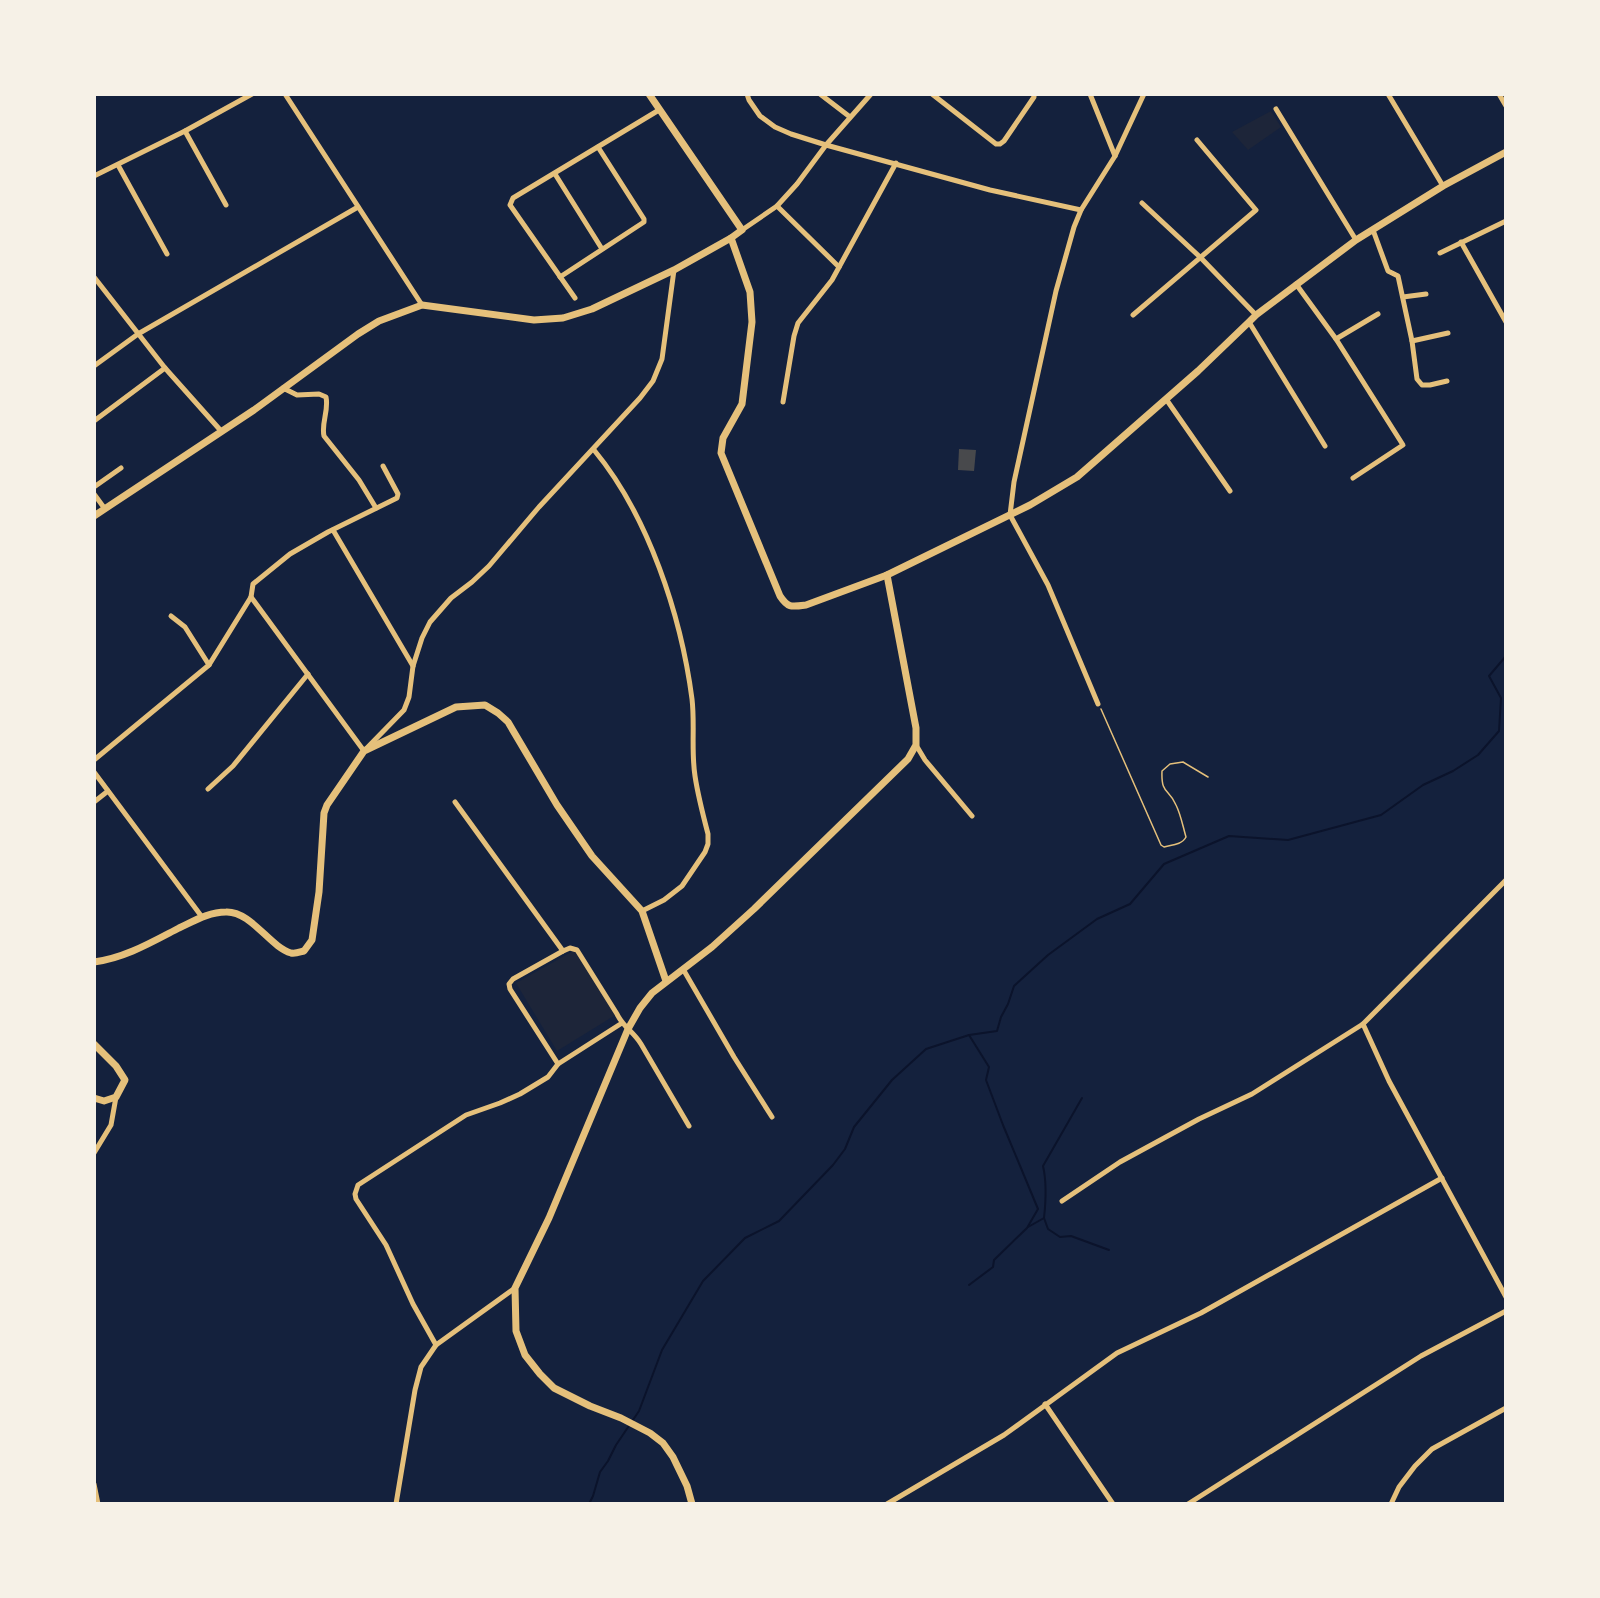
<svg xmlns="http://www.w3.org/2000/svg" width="1600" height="1598" viewBox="0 0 1600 1598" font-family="Barlow,sans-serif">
<rect width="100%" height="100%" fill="#14213d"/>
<!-- green -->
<g fill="#1d2539">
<polygon points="1271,111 1281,127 1248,150 1232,132"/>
<polygon points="575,950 617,1014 557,1051 516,983"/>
</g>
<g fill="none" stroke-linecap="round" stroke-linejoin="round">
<!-- stream -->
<g stroke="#0b132b" stroke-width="2">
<polyline points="969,1035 989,1067 986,1080 1003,1125 1038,1209 1027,1228 994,1260 993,1267 969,1285"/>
<path d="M1044 1218C1046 1200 1047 1183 1043 1166L1082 1098"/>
<polyline points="1028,1227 1044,1218 1048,1229 1060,1237 1071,1236 1109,1250"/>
<polyline points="589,1504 593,1496 600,1472 608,1461 616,1445 639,1411 662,1350 703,1281 745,1238 779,1221 833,1165 845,1149 854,1127 892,1080 926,1049 969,1035 997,1031 1001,1017 1008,1004 1014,986 1048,955 1097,919 1130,904 1164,864 1229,836 1288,840 1381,815 1423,785 1453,771 1478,755 1499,731 1501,698 1489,676 1506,656"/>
</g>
</g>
<!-- building -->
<polygon fill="#48494c" points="959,449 976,450 974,471 958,470"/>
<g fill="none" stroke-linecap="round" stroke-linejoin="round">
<!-- path -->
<path stroke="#e5c07b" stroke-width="1.5" d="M1101 709 1161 845 1164 847C1171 845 1182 845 1186 837 1183 827 1181 815 1176 805 1169 788 1161 795 1162 771L1170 764 1183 762 1208 777"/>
<!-- minor -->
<g stroke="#e5c07b" stroke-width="5">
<polyline points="285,94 422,305"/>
<polyline points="747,94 749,100 760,116 775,127 791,134 826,145 990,190 1081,210"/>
<polyline points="820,94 850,117"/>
<polyline points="932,94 996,144 1000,144 1004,141 1034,97 1034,94"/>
<polyline points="1090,94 1115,156"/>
<polyline points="1388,94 1443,186"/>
<polyline points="1499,94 1506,106"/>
<polyline points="1276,109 1356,240"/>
<polyline points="185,131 226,205"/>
<polyline points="118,165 167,254"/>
<polyline points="555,174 602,249"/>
<polyline points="94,176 185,131 252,94"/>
<polyline points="1142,203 1200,257 1256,315"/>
<polyline points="777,206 839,267"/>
<polyline points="742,230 777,206 797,184 826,145 871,94"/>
<polyline points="1373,230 1388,271 1398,276 1412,341 1417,379 1422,385 1430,385 1447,381"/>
<polyline points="1461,242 1506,322"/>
<polyline points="1440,253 1506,221"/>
<polyline points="94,277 165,368 222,432"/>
<polyline points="560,277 644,222 644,219 598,147"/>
<polyline points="1296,284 1336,339 1403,445 1353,478"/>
<polyline points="1403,297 1426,294"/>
<polyline points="575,298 510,205 513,198 659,110"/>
<polyline points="1133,315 1256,210 1197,140"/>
<polyline points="1249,322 1325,446"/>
<polyline points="1336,339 1378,314"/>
<polyline points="1412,341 1448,333"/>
<polyline points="94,366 138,334 358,207"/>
<path d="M283 388 297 395 319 394 326 397C329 411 321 423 324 436L359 480 376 508"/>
<polyline points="1166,399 1230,491"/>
<polyline points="783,402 794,336 798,323 832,280 896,163"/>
<polyline points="94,421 165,368"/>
<path d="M594 450C648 515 681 615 692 699 695 724 691 751 695 776 698 796 703 815 708 834V844L705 852 682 886 664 900 642 911"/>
<polyline points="94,487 121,468"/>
<polyline points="94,494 105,509"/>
<polyline points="333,530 413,666"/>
<polyline points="251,597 364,751 404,710 409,697 413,666 422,638 430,622 451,598 472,582 489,566 539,507 640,398 653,381 662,359 674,270"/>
<polyline points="171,616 185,627 209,665"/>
<polyline points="1098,704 1048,585 1010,515 1014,482 1056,291 1074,227 1081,210 1115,156 1144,94"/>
<polyline points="916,745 925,760 972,816"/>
<polyline points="94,760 209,665 251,597 253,584 290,554 328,532 397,498 398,494 383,466"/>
<polyline points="94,772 202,917"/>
<polyline points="208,789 233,766 308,674"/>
<polyline points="94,802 108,791"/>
<polyline points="455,802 563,951"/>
<polyline points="683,969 734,1057 772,1117"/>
<path d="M622 1023 558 1064 510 989 509 984 513 979 563 951 570 948 577 950 617 1014C623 1027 633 1031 641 1044L689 1126"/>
<polyline points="1363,1024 1389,1081 1506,1297"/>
<polyline points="94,1153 111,1125 116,1097"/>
<polyline points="1062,1201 1120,1162 1199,1119 1252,1094 1363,1024 1506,880"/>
<polyline points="436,1345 413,1304 386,1245 356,1199 355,1194 358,1185 466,1115 500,1103 520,1094 548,1077 558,1064"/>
<polyline points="1045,1404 1113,1504"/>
<polyline points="94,1484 98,1504"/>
<polyline points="396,1504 415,1390 421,1367 436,1345 515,1288"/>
<polyline points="887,1504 1004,1435 1117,1353 1201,1313 1442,1178"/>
<polyline points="1188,1504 1421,1356 1506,1311"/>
<polyline points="1391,1504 1399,1487 1415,1466 1432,1449 1506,1408"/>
</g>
<!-- tertiary -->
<g stroke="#e5c07b" stroke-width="7">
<path d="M731 238 750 292 752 322 742 404 723 438 721 453 780 596C788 608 791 607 806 605L887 575 1030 505 1077 477 1198 371 1249 322 1256 315 1356 240 1443 186 1506 152"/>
<polyline points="94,516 254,410 358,334 379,321 422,305 534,320 563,318 592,309 674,270 731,238 742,230 649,94"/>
<path d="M94 962C125 958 152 942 179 928 194 921 209 912 226 912 251 911 270 947 291 953 295 954 300 952 304 951L312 940 319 892 324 813 327 805 364 751 456 707 485 705 498 713 508 722 557 805 592 856 642 911 666 981"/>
<polyline points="94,1044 116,1066 125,1080 116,1097 104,1101 94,1098"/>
<polyline points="692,1504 687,1486 673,1457 663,1443 650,1433 621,1418 590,1406 554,1388 540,1374 525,1355 516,1331 515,1288 549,1218 628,1029 640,1008 652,993 712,947 754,909 908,759 916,745 916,728 887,575"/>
</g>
</g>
<!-- border -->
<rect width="1600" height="1598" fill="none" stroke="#f6f1e7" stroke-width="192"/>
</svg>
